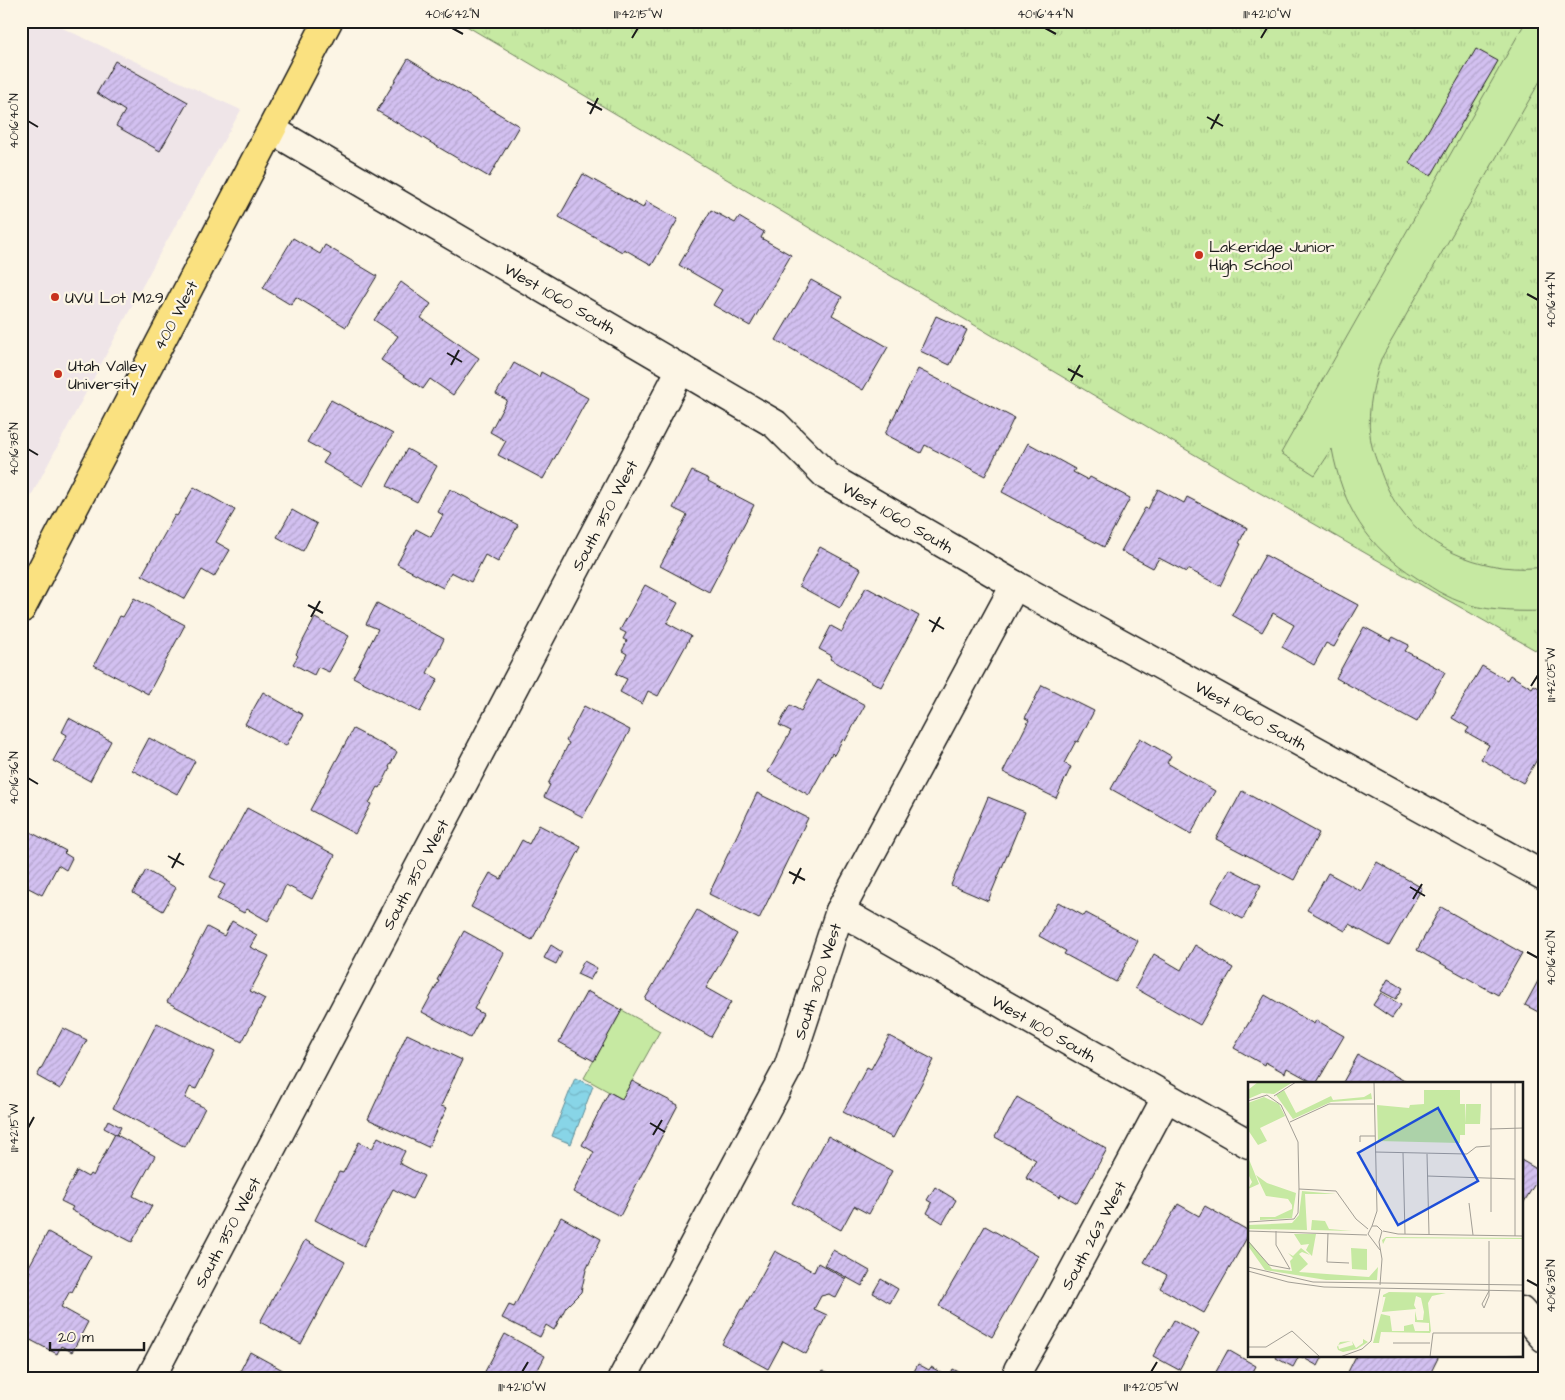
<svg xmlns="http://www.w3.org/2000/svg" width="1565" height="1400" viewBox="0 0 1565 1400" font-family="'Architects Daughter',sans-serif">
<defs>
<pattern id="grass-tufts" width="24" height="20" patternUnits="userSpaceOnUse" patternTransform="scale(1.25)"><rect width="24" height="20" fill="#c6e9a2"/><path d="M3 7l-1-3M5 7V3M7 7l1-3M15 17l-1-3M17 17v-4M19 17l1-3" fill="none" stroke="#aac78b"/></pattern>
<pattern id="water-waves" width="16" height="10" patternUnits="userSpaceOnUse" patternTransform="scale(1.25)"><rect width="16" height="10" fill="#88d5e7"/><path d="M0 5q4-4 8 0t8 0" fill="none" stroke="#75b6c6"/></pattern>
<pattern id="building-hatch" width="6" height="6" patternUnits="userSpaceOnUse" patternTransform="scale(1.25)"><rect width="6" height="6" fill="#d2c0f0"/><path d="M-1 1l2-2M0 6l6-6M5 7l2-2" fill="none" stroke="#b4a4cd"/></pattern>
</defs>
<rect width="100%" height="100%" fill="#fcf5e5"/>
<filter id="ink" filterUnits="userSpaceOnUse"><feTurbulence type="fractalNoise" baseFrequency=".02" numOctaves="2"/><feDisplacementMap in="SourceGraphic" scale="10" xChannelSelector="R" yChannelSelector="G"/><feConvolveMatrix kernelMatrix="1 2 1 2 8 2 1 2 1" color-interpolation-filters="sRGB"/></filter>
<g filter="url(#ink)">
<!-- built -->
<polygon fill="#efe5e8" points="21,21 47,21 241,110 160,253 21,515"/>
<!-- grass -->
<polygon fill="url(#grass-tufts)" stroke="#71825f" points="458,21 1544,21 1544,655 1253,489"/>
<!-- pitch -->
<g fill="#c6e9a2" stroke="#71825f">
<path d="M1526 21H1544V74L1381 359C1374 381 1367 411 1370 434 1371 446 1375 457 1379 467 1384 482 1390 495 1399 508 1431 553 1490 574 1544 567V611C1511 612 1476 611 1447 596 1436 591 1427 584 1417 578 1366 546 1343 507 1332 449L1315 475 1281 453Z"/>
<polygon points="622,1010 660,1031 622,1099 584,1078"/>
</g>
<!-- water -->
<polygon fill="url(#water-waves)" stroke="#5d8b96" points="575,1078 593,1086 571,1144 552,1136"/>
<!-- building -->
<g fill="url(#building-hatch)" stroke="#1c1c1c">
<polygon points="1476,49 1498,61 1431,176 1409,163"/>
<polygon points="408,59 519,126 489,177 377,111"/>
<polygon points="115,61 188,102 160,151 116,126 125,111 97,93"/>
<polygon points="583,174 643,208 646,201 678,219 652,265 624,249 622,252 559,217"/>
<polygon points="711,210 735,223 739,217 764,232 761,238 791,255 750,326 713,305 722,290 679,265"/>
<polygon points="293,238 320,254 325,245 377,276 346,327 296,297 291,305 263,288"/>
<polygon points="811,280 842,297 832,315 888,347 863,390 776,340"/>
<polygon points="401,282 431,304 421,318 479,358 453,395 430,379 423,389 381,360 398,336 374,320"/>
<polygon points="936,316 967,330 950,365 920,351"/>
<polygon points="514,363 539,377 541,372 588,398 543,479 498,455 506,441 490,432 507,400 496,394"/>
<polygon points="918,369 1014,418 985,476 925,445 921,453 885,434"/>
<polygon points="331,400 393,434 363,486 323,463 329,454 307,442"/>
<polygon points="1028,443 1075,469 1073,472 1088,480 1090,477 1130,498 1104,547 1002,492"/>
<polygon points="407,449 437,466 417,502 387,486"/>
<polygon points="692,471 709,479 708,481 754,505 709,592 660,566 687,515 673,508"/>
<polygon points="194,487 235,510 216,542 230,550 214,577 202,570 185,599 142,575 175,515 177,516"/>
<polygon points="450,489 518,525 498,562 485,555 471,582 451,572 443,588 397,564 416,529 431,537 443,515 438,512"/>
<polygon points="1158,489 1184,503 1187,497 1247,528 1239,543 1241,544 1220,586 1188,569 1186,572 1159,558 1153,568 1121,551 1145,508 1148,509"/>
<polygon points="292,510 317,524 303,551 277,537"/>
<polygon points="820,547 861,569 840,608 799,586"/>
<polygon points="1265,555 1358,605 1334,647 1326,643 1314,665 1282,647 1294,625 1273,613 1262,632 1232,615"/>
<polygon points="645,585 678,603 667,623 691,636 658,696 648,691 642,704 620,692 627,679 616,674 627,654 622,651 627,641 623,639 626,633 620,630"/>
<polygon points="866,587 919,616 881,687 830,659 832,656 819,649 831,626 842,632"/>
<polygon points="134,598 185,625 148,694 94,665 120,616 123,617"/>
<polygon points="377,603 444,639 427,673 438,679 420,712 353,677 378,629 366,624"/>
<polygon points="315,618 349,636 329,672 318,667 314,675 293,664 298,656 296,654"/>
<polygon points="1364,627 1390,641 1393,637 1409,645 1405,651 1445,672 1417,722 1336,678"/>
<polygon points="1482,666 1507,680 1510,675 1532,688 1534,685 1544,691 1544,748 1523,783 1481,759 1489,745 1466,732 1469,728 1452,718"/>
<polygon points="818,680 865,705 845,741 843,739 834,755 832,753 809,795 768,772 791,731 779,725 790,705 801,711"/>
<polygon points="1042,685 1094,711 1078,742 1076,741 1064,763 1071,767 1056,798 1003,772 1029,720 1025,718"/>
<polygon points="263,692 303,715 286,746 245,724"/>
<polygon points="584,706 630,730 583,817 544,797 550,785 548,784 569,743 566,741"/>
<polygon points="69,718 111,741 90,781 53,761 67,735 62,732"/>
<polygon points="353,729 397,752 389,767 390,768 380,788 378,787 369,803 371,804 355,834 310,810"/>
<polygon points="149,738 195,761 177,794 132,770"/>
<polygon points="1140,738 1171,756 1167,763 1215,791 1191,834 1111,789"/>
<polygon points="1242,791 1319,833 1294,880 1216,839"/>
<polygon points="757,793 808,818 759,919 709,894"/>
<polygon points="988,797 1025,812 988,901 951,885"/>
<polygon points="247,808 335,855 312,899 286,885 268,921 247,909 244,913 217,899 225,885 210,877"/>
<polygon points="539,825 581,847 532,940 471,907 490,873 501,879 522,840 529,844"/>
<polygon points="21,827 66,851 64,853 72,858 66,870 58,865 42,895 21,884"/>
<polygon points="1377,862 1422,888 1389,946 1349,924 1345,931 1307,910 1328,873 1361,891"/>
<polygon points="1230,869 1261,885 1243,919 1211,902"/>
<polygon points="146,870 176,888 163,911 133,893"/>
<polygon points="1058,902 1084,916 1086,913 1138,941 1116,982 1064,954 1066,951 1039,936"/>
<polygon points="1441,907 1522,953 1498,995 1417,950"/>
<polygon points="697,910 737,934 706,988 731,1002 711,1037 645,999"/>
<polygon points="232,921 257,935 250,947 269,956 250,991 265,999 242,1042 167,1002 207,927 224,936"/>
<polygon points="464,931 504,953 474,1009 483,1014 470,1038 422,1012 439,981 437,980"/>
<polygon points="551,945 562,952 556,964 544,958"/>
<polygon points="1195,945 1233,968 1200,1025 1135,988 1154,954 1181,970"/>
<polygon points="584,961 597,968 590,980 577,974"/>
<polygon points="1544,970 1544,1015 1525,1005"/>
<polygon points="1388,979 1403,988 1396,999 1381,991"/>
<polygon points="587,991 622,1010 594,1061 559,1042"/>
<polygon points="1381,993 1401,1005 1392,1018 1373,1005"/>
<polygon points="1265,995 1314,1024 1316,1020 1344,1036 1316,1084 1287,1068 1285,1073 1265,1062 1264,1065 1234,1048"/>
<polygon points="157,1023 215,1052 196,1089 190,1087 185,1098 205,1108 185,1147 113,1108"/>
<polygon points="63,1028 87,1040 60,1089 37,1076"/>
<polygon points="407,1034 462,1060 441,1106 447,1108 428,1147 368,1119"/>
<polygon points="889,1036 934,1060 893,1138 843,1112 867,1067 871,1069"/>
<polygon points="1358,1055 1410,1084 1342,1084"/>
<polygon points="632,1081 678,1105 620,1216 573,1192 594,1152 582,1145 609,1092 622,1099"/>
<polygon points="1017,1097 1107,1149 1077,1203 1061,1194 1060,1197 1026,1178 1036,1160 995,1137"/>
<polygon points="108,1120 121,1127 117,1135 104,1128"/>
<polygon points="115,1134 155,1156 133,1196 152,1206 132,1242 71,1210 73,1207 61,1201 77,1171 88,1177 90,1174 93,1176"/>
<polygon points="828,1136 892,1171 869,1214 854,1206 841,1230 792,1203"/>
<polygon points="378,1137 405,1151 399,1163 424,1176 412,1199 393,1189 364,1246 315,1220 339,1172 343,1173 359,1142 372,1149"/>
<polygon points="1521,1160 1542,1172 1521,1207"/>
<polygon points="935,1187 956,1200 943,1223 927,1213 932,1203 927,1200"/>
<polygon points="1178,1204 1199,1216 1205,1206 1249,1231 1249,1234 1204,1313 1160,1288 1167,1275 1144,1262"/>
<polygon points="561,1217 601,1239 586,1270 581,1292 566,1307 554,1330 546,1325 540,1337 502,1318 509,1305 514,1307"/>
<polygon points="985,1226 1038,1256 992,1337 939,1306"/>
<polygon points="48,1232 91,1256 72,1292 70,1291 61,1307 88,1322 72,1352 61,1346 57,1354 21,1335 21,1287 30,1271 27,1270"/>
<polygon points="305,1240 345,1262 301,1344 260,1322"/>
<polygon points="833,1250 870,1271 862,1286 824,1265"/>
<polygon points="775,1251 814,1272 818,1263 846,1279 836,1298 829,1294 821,1296 814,1309 827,1315 806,1354 783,1341 768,1369 722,1344 741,1309 743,1309"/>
<polygon points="881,1279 898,1289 890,1303 873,1293"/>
<polygon points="1174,1320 1199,1334 1179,1370 1153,1356"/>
<polygon points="505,1334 545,1356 533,1379 481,1379"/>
<polygon points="1228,1350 1256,1366 1249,1379 1212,1379"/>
<polygon points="250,1352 299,1379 236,1379"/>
<polygon points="1277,1356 1299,1356 1293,1367 1276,1358"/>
<polygon points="1300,1356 1323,1356 1318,1366"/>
<polygon points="1356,1356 1439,1356 1430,1374 1438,1379 1352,1379 1346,1376"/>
<polygon points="918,1364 929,1370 931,1367 949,1377 953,1369 972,1379 910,1379"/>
<polygon points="823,1371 836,1379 818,1379"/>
</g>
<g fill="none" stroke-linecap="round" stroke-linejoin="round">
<!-- minor casing -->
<g stroke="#1c1c1c" stroke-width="31">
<g id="minor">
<polyline points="272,130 775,424 827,476 1015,585 1544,876"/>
<polyline points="840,911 1249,1144"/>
<polyline points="1521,1311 1544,1338"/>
<polyline points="1018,1370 1055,1305 1166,1098"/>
<polyline points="150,1379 681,369"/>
<polyline points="622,1379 788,1068 840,911 1015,585"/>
</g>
</g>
<!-- major casing -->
<g stroke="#1c1c1c" stroke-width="31">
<polyline id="major" points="21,609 328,21"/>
</g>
<!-- minor -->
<use href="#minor" stroke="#fcf5e5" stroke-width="28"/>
<!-- major -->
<use href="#major" stroke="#fae180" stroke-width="28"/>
</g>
</g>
<!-- ticks -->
<path fill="none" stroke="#1c1c1c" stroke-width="2" d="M452 28 463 34M1045 28 1056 34M632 38 638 28M1261 38 1267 28M587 102 602 110M590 114 598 98M1207 117 1223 126M28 121 38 127M1211 129 1219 114M1527 294 1538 300M447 353 462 362M451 365 459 350M1068 369 1083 377M1071 381 1080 365M28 449 38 455M308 605 323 613M311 617 320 601M929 620 944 629M932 632 940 617M1531 686 1538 675M28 778 38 784M168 856 184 865M172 868 180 853M789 872 805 880M793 884 801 868M1410 887 1425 896M1413 899 1422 884M1527 952 1538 958M650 1123 665 1132M28 1128 34 1117M653 1135 662 1120M1527 1280 1538 1286M522 1372 528 1362M1151 1372 1157 1362"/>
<!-- markers -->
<g fill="#c8321e" stroke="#fcf5e5" stroke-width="2">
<circle cx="1199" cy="255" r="5"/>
<circle cx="55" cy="297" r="5"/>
<circle cx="58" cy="374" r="5"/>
</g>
<g text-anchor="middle" stroke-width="4.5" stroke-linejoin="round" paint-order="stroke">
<!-- poi labels -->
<g font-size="16" fill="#1c1c1c" stroke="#fcf5e5" text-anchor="start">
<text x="1209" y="252">Lakeridge Junior<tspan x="1209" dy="18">High School</tspan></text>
<text x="65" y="303">UVU Lot M29</text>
<text x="68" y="371">Utah Valley<tspan x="68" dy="18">University</tspan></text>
</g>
<!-- street labels -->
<g font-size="16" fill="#1c1c1c" stroke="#fcf5e5">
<text transform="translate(560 298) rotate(30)" y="6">West 1060 South</text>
<text transform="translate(175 315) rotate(-62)" y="6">400 West</text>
<text transform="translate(604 515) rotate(-62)" y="6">South 350 West</text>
<text transform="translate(898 517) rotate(30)" y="6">West 1060 South</text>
<text transform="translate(1251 715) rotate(29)" y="6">West 1060 South</text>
<text transform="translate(415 874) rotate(-62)" y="6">South 350 West</text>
<text transform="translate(817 981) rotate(-72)" y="6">South 300 West</text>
<text transform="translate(1044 1028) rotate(30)" y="6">West 1100 South</text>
<text transform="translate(227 1232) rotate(-62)" y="6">South 350 West</text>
<text transform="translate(1093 1235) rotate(-62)" y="6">South 263 West</text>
</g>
</g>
<!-- overview -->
<g transform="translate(1248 1082)">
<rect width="275" height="275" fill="#fcf5e5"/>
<path d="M10 0H45L26 12 14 11 0 17V8ZM36 8 48 31 83 14 85 18 116 15 123 11 124 17 83 20 45 37 28 13ZM176 8H212V22H217V53H212V61L130 59 129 23 161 26 162 23 176 22ZM8 93 19 101 48 111 44 136 12 138V135H27L44 127V123L40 117 18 114ZM54 109 88 112H57L59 148 0 147V143L44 141 51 133ZM64 138 77 139 81 147 104 149 63 148ZM46 152H68L64 174 58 168 61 162 53 163ZM138 155 275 156V157L138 156 135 162 134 158ZM0 158 24 187 44 189 42 179 45 176 40 171 45 174 53 166 62 173 54 170 51 172 60 182 51 190 121 195 130 185 129 198H78L17 188 0 164ZM103 166 119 167V188L104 187ZM141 210 198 211 184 214 180 221 183 249 182 251 133 250 131 261H125L133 232 142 234 144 249H156V244L165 242 167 249H181V241L167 240V229L169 238H175L176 230 173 216 168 214 135 215 134 230 135 213ZM115 257 120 260 109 267 95 270 90 268 89 265 92 260 103 259 90 263 91 267 105 263 104 259 108 266 115 261Z" fill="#c6e9a2"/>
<path d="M0 75 11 102 0 107 4 100 0 92Z" fill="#c6e9a2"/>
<path d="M16 15 31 22 37 34 12 46 19 59 10 63 0 48V21ZM218 22H233L232 42H217ZM138 213 168 214 166 223 168 227 134 230Z" fill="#c6e9a2"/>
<path d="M189 8 192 14 204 11 211 20V52L203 60 189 58ZM200 13 207 16 209 22V52L200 58 191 50 192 20Z" fill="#c6e9a2" fill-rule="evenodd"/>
<path fill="none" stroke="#a29e95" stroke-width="1" d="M267 0V154M26 14 48 0M0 19 19 13 33 23 50 60 51 107 50 131 46 137 0 140M42 40 81 22H126M242 47 275 46M112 60V54H127M127 70 219 72 228 65 242 64M155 71 157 152M179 72 181 152M179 94 267 97M51 107 88 109 108 137 120 147M221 121 225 153M243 130V0M124 144 129 129 126 0M0 149 119 153M135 149 150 152 275 154M80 151 79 180 101 181M0 159 21 183 42 187 28 163V149M241 159V214L236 226 234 222 241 209M0 185 65 200 275 203M0 189 40 200 76 205 275 209M132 203 134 177 131 160 134 149 129 144H124L120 152 132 168M145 261H182M0 265H18L44 249 72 275M92 275 114 267 123 259 132 207M182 275 185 251H275M240 275 275 274"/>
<path fill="#1d4ed8" fill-opacity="0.15" stroke="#1d4ed8" stroke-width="2.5" d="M190 26 230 99 150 143 110 71Z"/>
<rect width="275" height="275" fill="none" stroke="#1c1c1c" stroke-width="2.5"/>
</g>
<!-- margin -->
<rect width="1565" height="1400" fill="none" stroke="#fcf5e5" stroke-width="55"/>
<!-- scale -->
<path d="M50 1342v8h94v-8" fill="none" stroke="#1c1c1c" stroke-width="2.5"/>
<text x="58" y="1342" font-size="15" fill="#1c1c1c" stroke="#fcf5e5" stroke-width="4" paint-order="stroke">20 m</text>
<rect x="28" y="28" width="1510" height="1344" fill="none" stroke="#1c1c1c" stroke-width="2"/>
<g font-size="12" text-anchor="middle" fill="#1c1c1c">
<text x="452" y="18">40°16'42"N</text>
<text x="638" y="18">111°42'15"W</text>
<text x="1045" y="18">40°16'44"N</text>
<text x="1267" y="18">111°42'10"W</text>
<text transform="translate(14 121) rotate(-90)" y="4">40°16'40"N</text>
<text transform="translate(1551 300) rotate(-90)" y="4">40°16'44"N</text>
<text transform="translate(14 449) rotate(-90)" y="4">40°16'38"N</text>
<text transform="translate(1551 675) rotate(-90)" y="4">111°42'05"W</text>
<text transform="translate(14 778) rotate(-90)" y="4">40°16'36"N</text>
<text transform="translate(1551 958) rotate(-90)" y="4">40°16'40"N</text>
<text transform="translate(14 1128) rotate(-90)" y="4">111°42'15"W</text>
<text transform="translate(1551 1286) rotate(-90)" y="4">40°16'38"N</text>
<text x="522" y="1391">111°42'10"W</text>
<text x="1151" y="1391">111°42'05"W</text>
</g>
</svg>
